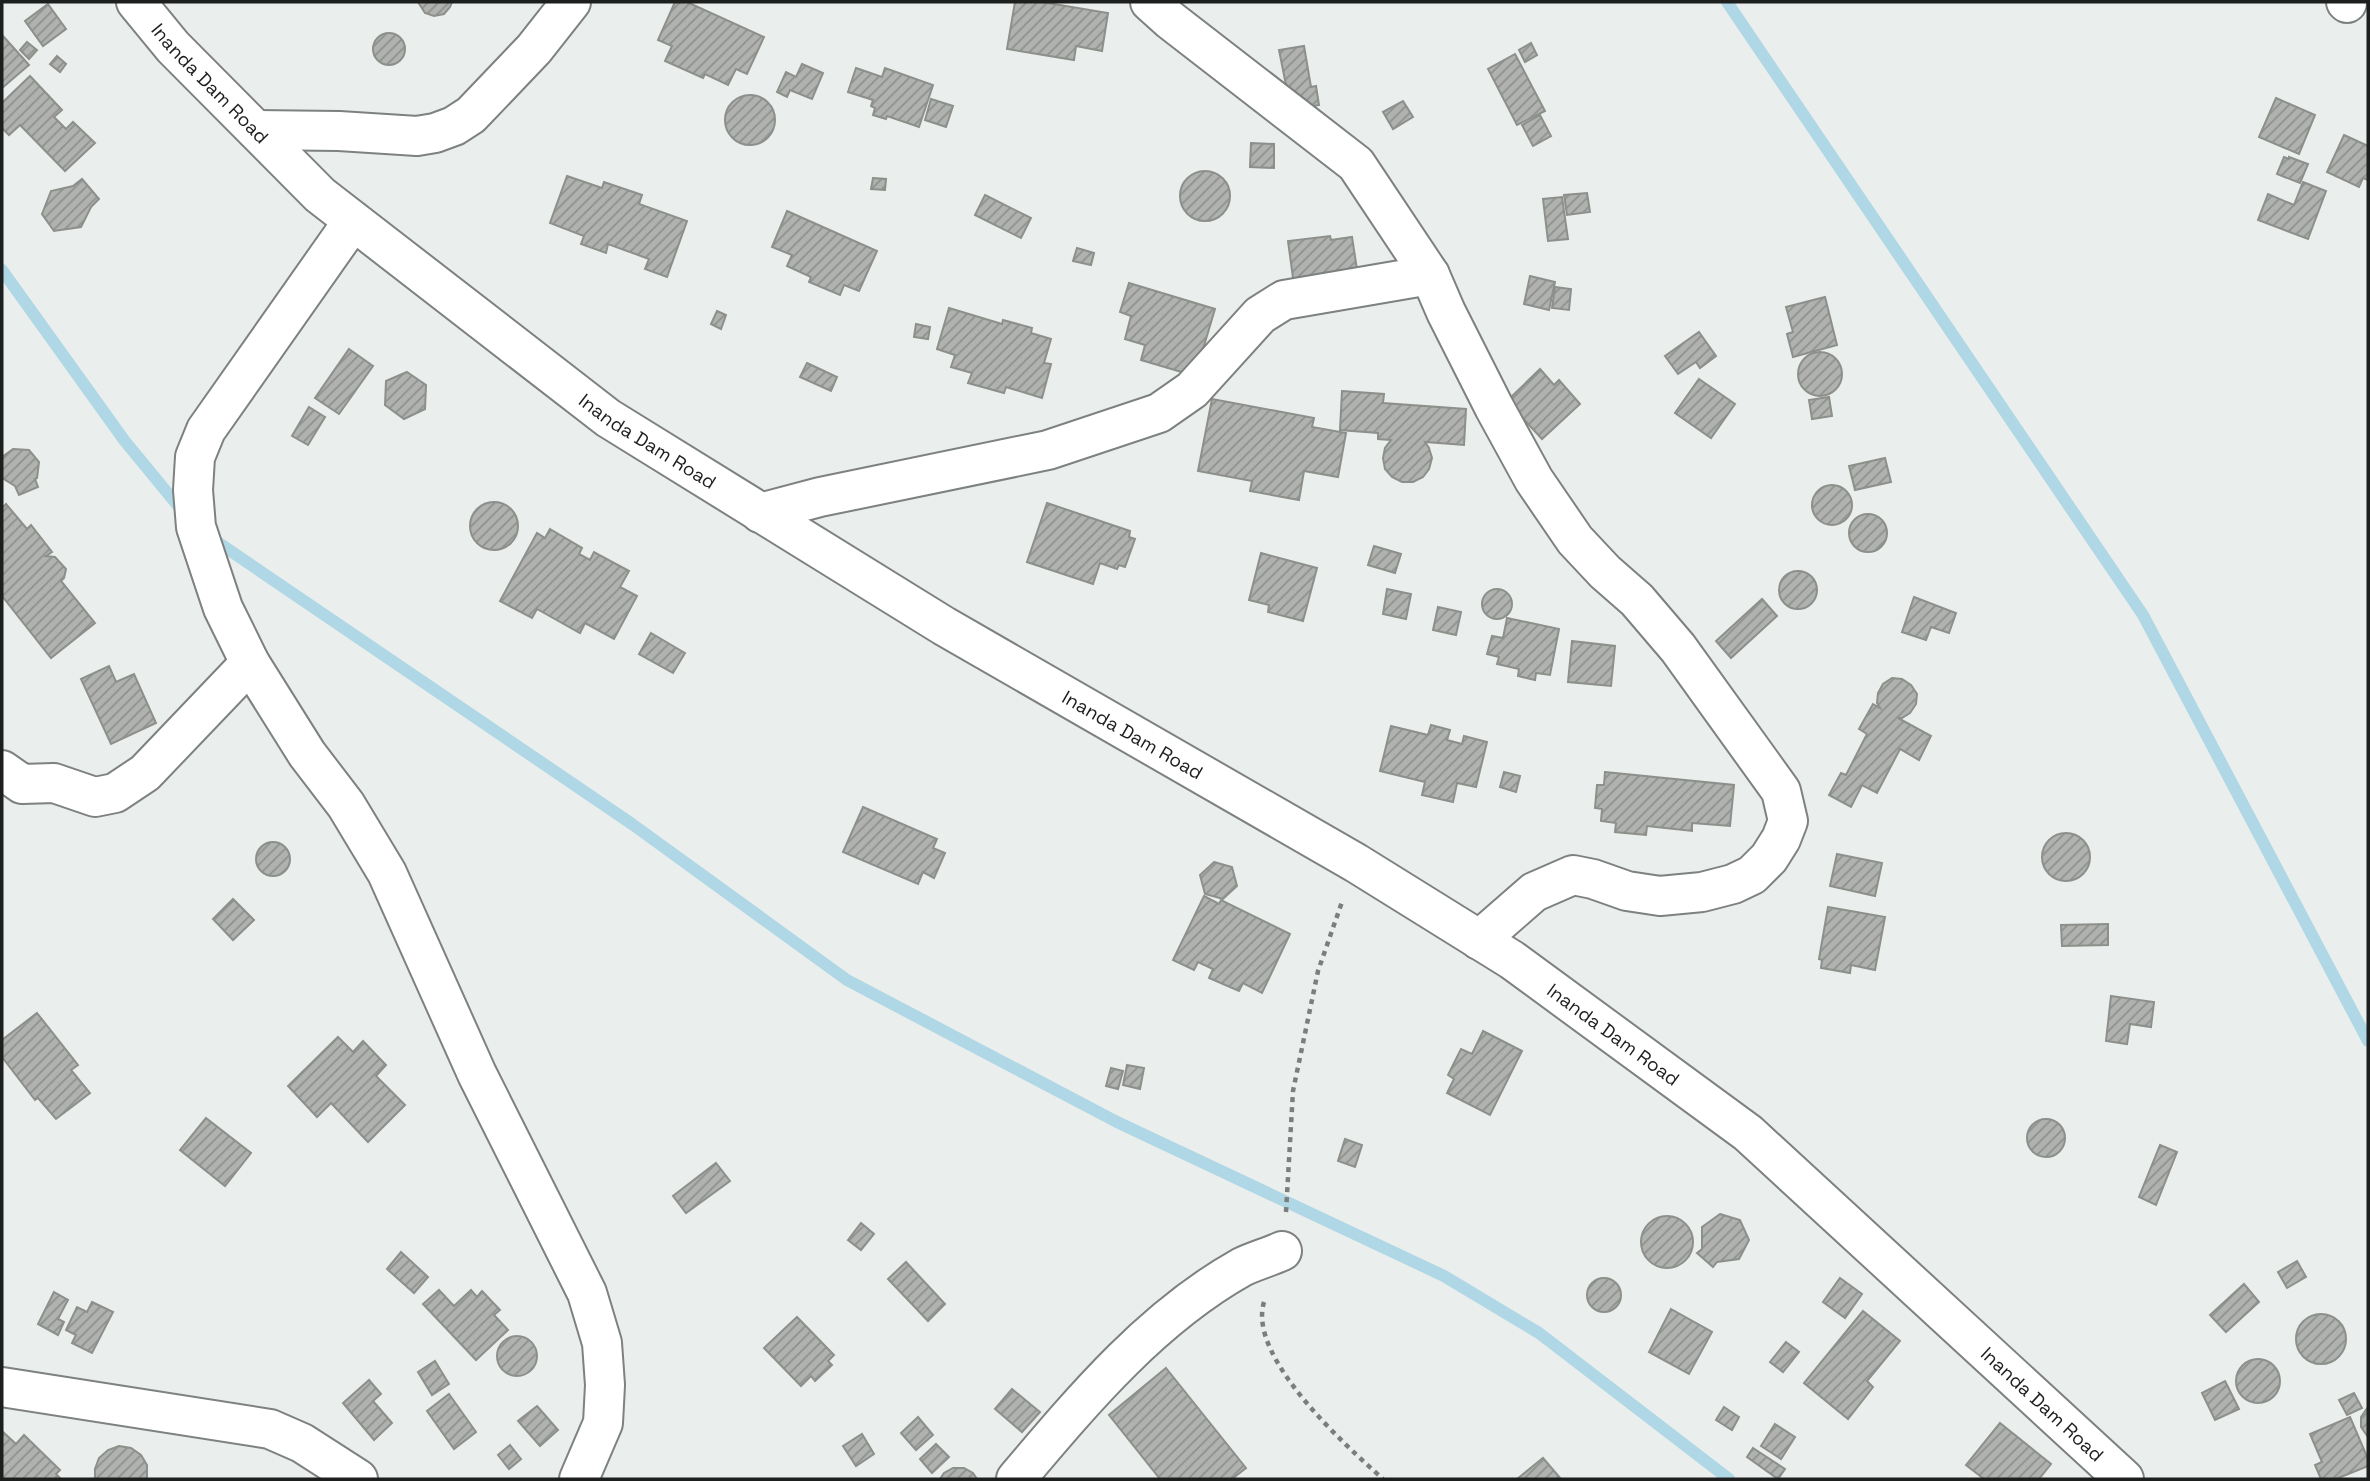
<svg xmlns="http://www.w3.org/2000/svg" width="2370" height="1481" viewBox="0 0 2370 1481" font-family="'Space Grotesk',sans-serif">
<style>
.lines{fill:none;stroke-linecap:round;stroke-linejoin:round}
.stream{stroke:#afd7e5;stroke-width:12}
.building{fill:url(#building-hatch);stroke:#8d8f8b;stroke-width:2}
.minor-casing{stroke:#7d817f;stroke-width:42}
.path{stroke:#7b7e7d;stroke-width:4.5;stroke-dasharray:5 5;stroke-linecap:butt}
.minor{stroke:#fff;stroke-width:38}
.labels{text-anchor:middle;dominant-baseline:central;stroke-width:5;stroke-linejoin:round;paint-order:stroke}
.street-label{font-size:19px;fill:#1d1f1e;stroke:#fff}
</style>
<defs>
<pattern id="building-hatch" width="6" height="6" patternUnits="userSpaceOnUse" patternTransform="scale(1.75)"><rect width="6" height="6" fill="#b0b2af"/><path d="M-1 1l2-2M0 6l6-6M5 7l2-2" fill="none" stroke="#8f908e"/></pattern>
</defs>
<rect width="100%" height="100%" fill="#eaeeec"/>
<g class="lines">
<g class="stream">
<polyline points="1727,2 2143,615 2368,1041"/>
<polyline points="2,270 124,440 184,513"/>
<polyline points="210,537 632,824 847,980 1117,1122 1444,1276 1539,1333 1729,1479"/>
</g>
</g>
<g class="building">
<polygon points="418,2 452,2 450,7 444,14 434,16 425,13"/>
<polygon points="675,2 687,2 764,37 747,74 736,69 728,85 705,74 703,78 665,61 672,46 658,40"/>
<polygon points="1015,2 1042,2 1108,13 1102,51 1076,46 1074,60 1007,49"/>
<polygon points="48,4 66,29 43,46 25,21"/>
<circle cx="389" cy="49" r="16"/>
<polygon points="3,36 29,65 2,88 2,37"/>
<polygon points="27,42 37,50 29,59 20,50"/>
<polygon points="1531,43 1537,55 1525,62 1519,50"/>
<polygon points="1304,46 1311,87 1316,86 1319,105 1304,108 1288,95 1279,50"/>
<polygon points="1515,54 1545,111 1517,125 1488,69"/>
<polygon points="57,56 66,64 60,72 50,64"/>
<polygon points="802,64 823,73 812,99 790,90 787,97 777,92 786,72 796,77"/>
<polygon points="856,68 882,77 885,68 933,85 919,127 887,116 886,119 873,115 875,108 871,106 873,100 848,92"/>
<polygon points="30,76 62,110 54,117 66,129 73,122 95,143 65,171 20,125 9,135 2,128 2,103"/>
<circle cx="750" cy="120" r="25"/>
<polygon points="2276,98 2315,115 2299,154 2259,137"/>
<polygon points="931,99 953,106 946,127 925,120"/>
<polygon points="1403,101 1413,117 1393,129 1383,112"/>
<polygon points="1540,115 1551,136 1533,146 1522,125"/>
<polygon points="2344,135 2368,146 2368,180 2363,178 2359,187 2327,172"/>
<polygon points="1251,143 1274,144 1274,168 1250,167"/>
<polygon points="2284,157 2289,159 2289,157 2308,164 2300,183 2277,174"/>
<circle cx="1205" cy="196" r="25"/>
<polygon points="567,176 602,188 604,182 642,195 639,204 687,221 667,277 645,269 649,259 608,244 606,253 581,244 584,236 550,223"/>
<polygon points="873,178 886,179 885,190 871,189"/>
<polygon points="82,179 99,199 91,207 81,227 54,231 42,214 51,191 73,186"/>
<polygon points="2303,182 2326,191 2308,239 2258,220 2268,194 2294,205"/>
<polygon points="1587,193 1590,212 1567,215 1564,195"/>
<polygon points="985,195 1031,218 1021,238 975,215"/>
<polygon points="1562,197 1568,239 1548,241 1543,199"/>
<polygon points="787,211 877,251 859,291 844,285 840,295 809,282 811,277 787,266 792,255 772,247"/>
<polygon points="1330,236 1331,240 1352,237 1358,276 1294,285 1288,241"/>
<polygon points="1077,248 1094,253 1091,265 1073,261"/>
<polygon points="1530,276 1555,282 1549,310 1524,304"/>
<polygon points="1129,283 1215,309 1195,376 1141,360 1145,345 1125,339 1131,316 1120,312"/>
<polygon points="1555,287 1571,289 1569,310 1552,308"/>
<polygon points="1825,297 1837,345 1793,357 1787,334 1793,332 1786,307"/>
<polygon points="949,308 1002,324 1003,320 1032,328 1031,333 1051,339 1044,363 1051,364 1042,398 1006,387 1004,393 968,383 972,373 951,367 955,355 937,349"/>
<polygon points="717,311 726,315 721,329 711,324"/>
<polygon points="916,324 930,327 928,339 914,337"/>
<polygon points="1699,332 1716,356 1700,368 1696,362 1678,374 1665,356"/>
<polygon points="349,349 373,366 339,414 315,398"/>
<circle cx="1820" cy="374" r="22"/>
<polygon points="807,363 837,377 831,391 800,377"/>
<polygon points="1540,369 1554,385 1559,380 1580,404 1542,439 1507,401"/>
<polygon points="407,372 426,385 425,409 404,419 385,405 386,381"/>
<polygon points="1699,379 1735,404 1711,438 1675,413"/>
<polygon points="1342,391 1384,394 1383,403 1466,409 1464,445 1425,442 1429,448 1432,458 1429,469 1423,477 1413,482 1402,482 1392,477 1385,469 1383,458 1385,448 1391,440 1378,439 1378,433 1340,430"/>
<polygon points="1829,397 1832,416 1812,419 1809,400"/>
<polygon points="1212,399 1314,418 1312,427 1346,433 1338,477 1304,471 1299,500 1250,491 1252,481 1198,471"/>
<polygon points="309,407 325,417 308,445 292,436"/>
<polygon points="13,449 29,450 39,462 37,478 35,479 38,487 19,495 15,486 2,478 2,457"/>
<polygon points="1885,458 1891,482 1855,490 1849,466"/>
<circle cx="1832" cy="505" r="20"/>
<circle cx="494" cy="526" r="24"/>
<polygon points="1047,503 1130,531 1129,537 1135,539 1125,567 1119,565 1117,569 1100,563 1093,584 1027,562"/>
<polygon points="6,504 27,529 31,525 52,552 46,556 55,557 66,569 64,578 61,581 95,623 51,658 2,596 2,508"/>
<circle cx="1868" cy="533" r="19"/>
<polygon points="550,529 582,548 579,554 590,560 594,552 629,571 620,587 637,596 614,639 585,623 580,633 537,609 532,618 500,601 537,533 545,538"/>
<polygon points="1374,546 1401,554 1395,573 1368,565"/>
<polygon points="1261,553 1317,568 1303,621 1268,612 1269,605 1249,600"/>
<circle cx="1798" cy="590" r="19"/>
<circle cx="1497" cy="604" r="15"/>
<polygon points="1387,589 1411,594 1406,619 1383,614"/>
<polygon points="1914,597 1956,613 1949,633 1931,627 1926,640 1902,632"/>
<polygon points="1762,599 1777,616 1731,658 1716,641"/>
<polygon points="1438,607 1461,612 1456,635 1433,630"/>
<polygon points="1507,618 1559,629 1550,675 1536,673 1535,680 1518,676 1519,669 1497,664 1499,657 1487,654 1492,636 1503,638"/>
<polygon points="651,633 685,653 673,673 639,654"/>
<polygon points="1572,641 1615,646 1611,686 1568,682"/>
<polygon points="109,666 116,682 134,674 156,723 111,744 81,679"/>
<polygon points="1892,678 1902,679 1911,685 1917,694 1916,704 1910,713 1902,718 1898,718 1931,736 1919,760 1900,749 1877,793 1862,785 1851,807 1829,795 1841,773 1846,775 1867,734 1859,729 1873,704 1880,708 1877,703 1878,693 1883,684"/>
<polygon points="1431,725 1450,730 1447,740 1462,744 1464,736 1487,742 1476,787 1457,783 1453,802 1422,795 1425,782 1380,771 1391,726 1428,735"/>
<polygon points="1504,772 1520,776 1516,792 1500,787"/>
<polygon points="1605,772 1734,785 1730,826 1692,823 1692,831 1647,826 1646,835 1615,832 1616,823 1601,821 1602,809 1595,808 1597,785 1604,785"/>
<polygon points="863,807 937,839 933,848 945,853 934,878 923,872 918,884 843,852"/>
<circle cx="2066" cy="857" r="24"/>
<circle cx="273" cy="859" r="17"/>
<polygon points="1837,854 1882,863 1875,896 1830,886"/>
<polygon points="1214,862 1232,867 1237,886 1223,899 1205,894 1200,875"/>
<polygon points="1204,896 1219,904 1221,900 1290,934 1262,993 1243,983 1239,991 1209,978 1213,969 1198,962 1194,970 1173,960"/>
<polygon points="233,899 254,920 233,940 213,919"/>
<polygon points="1828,907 1885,917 1875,970 1851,965 1850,973 1821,968 1822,960 1819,959"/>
<polygon points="2108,924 2108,945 2062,946 2061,925"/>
<polygon points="2111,996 2154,1002 2151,1027 2130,1024 2127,1044 2106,1041"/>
<polygon points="37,1013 78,1065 71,1070 90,1093 56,1119 38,1098 35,1100 2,1057 2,1040"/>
<polygon points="1483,1031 1522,1051 1490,1115 1447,1093 1454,1079 1448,1075 1461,1049 1472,1054"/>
<polygon points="338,1037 353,1052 363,1041 386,1065 376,1076 405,1105 368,1142 331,1103 317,1117 288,1086"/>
<polygon points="1127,1065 1144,1068 1140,1089 1123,1085"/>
<polygon points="1111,1068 1123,1071 1118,1089 1106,1086"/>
<polygon points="206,1118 251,1153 225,1186 180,1150"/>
<circle cx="2046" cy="1138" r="19"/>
<polygon points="1345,1139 1362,1145 1355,1167 1338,1161"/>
<polygon points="2160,1145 2177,1152 2156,1205 2139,1197"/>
<polygon points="716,1163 730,1181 686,1213 673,1196"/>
<polygon points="1720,1214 1740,1220 1749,1240 1739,1259 1717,1262 1713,1267 1697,1253 1702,1249 1702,1227"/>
<circle cx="1667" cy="1242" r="26"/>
<polygon points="861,1223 874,1234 861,1250 848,1240"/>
<polygon points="401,1252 428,1277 414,1293 387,1269"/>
<polygon points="2297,1261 2306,1277 2287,1288 2278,1272"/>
<polygon points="906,1262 945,1304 928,1321 888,1279"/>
<polygon points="1840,1278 1862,1294 1845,1318 1823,1302"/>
<circle cx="1604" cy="1295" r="17"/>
<polygon points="2244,1284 2259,1302 2226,1332 2210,1315"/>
<polygon points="439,1290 454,1306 471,1290 477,1297 482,1291 500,1310 494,1315 508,1330 476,1360 423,1304"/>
<polygon points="54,1292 68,1300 58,1319 64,1322 58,1335 38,1324"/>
<polygon points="92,1302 113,1312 92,1353 72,1343 76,1335 66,1330 77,1307 87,1312"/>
<polygon points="1671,1309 1712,1332 1689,1374 1649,1352"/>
<polygon points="1863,1311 1900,1341 1867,1381 1873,1387 1848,1419 1804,1383"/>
<circle cx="2321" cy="1339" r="25"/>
<polygon points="797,1317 834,1355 828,1361 832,1365 815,1381 811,1376 801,1386 764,1348"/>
<circle cx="517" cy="1356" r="20"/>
<polygon points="1786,1342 1799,1352 1783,1372 1770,1362"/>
<circle cx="2258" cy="1381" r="22"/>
<polygon points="435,1361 449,1384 432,1395 418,1372"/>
<polygon points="1166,1368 1246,1468 1232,1479 1160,1479 1109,1415"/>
<polygon points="369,1380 381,1394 373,1401 392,1423 374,1440 343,1403"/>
<polygon points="2225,1381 2239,1409 2215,1420 2202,1393"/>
<polygon points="1012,1389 1040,1412 1022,1432 995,1409"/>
<polygon points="2354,1393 2362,1408 2347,1415 2339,1400"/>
<polygon points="449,1394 476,1432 454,1449 427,1411"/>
<polygon points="537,1406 558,1430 540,1446 518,1421"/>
<polygon points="1724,1407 1739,1417 1732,1430 1716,1420"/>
<polygon points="2368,1407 2368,1437 2361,1427 2361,1417"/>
<polygon points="918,1417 933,1435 916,1450 901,1433"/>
<polygon points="2350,1417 2368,1459 2368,1466 2336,1479 2321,1479 2315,1465 2322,1462 2310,1434"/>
<polygon points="2000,1423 2051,1464 2039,1479 1984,1479 1966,1465"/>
<polygon points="1775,1424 1795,1437 1781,1459 1761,1446"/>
<polygon points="2,1431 16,1444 24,1435 60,1470 56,1474 61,1479 2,1479"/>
<polygon points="862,1434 874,1454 856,1466 843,1446"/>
<polygon points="936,1444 949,1457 932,1473 920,1459"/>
<polygon points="510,1445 521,1459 509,1469 498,1455"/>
<polygon points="119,1446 131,1448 141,1455 147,1465 147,1479 95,1479 95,1469 99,1458 108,1450"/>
<polygon points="1753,1448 1785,1469 1778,1479 1747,1457"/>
<polygon points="1543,1458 1561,1479 1517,1479"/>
<polygon points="953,1468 964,1468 973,1473 977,1479 940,1479 944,1473"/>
</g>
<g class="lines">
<defs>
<g id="minor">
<path id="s1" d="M136,2l37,45 147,148 288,223 336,208 412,237 156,97 236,173 376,346"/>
<polyline points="1150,2 1170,20 1356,164 1430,275 1446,312 1494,407 1534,480 1575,540 1605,572 1637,600 1678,648 1781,791 1788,821 1781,839 1769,858 1752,875 1733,884 1702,892 1660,896 1627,891 1593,879 1573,875 1534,892 1479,940"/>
<polyline points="2346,2 2347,3"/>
<polyline points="256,130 339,131 417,136 435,133 454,126 471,115 534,49 571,2"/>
<polyline points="353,221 206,430 195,457 193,490 196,527 223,608 250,663 307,754 346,805 387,873 477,1074 587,1293 602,1343 605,1385 603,1423 579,1479"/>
<polyline points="760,513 820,497 1048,450 1159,413 1192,390 1260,315 1284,300 1430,275"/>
<polyline points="2,770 22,784 54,783 95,797 115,793 145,773 250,663"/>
<polyline points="2,1387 270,1429 302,1443 358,1479"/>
<path d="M1016,1479c66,-78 135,-161 226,-212 12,-6 27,-10 40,-16"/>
</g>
</defs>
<use href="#minor" class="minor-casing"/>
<g class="path">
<polyline points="1286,1212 1293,1091 1318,971 1343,899"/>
<path d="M1264,1302c-17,55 81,143 119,177"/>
</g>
<use href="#minor" class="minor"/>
</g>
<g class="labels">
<g class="street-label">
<text stroke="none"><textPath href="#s1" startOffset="110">Inanda Dam Road</textPath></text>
<text stroke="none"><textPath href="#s1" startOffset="677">Inanda Dam Road</textPath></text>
<text stroke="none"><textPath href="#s1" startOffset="1244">Inanda Dam Road</textPath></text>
<text stroke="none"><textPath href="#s1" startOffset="1811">Inanda Dam Road</textPath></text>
<text stroke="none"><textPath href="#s1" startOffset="2378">Inanda Dam Road</textPath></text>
</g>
</g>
<rect width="2370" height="1481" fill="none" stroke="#1d1f1e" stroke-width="7"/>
</svg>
